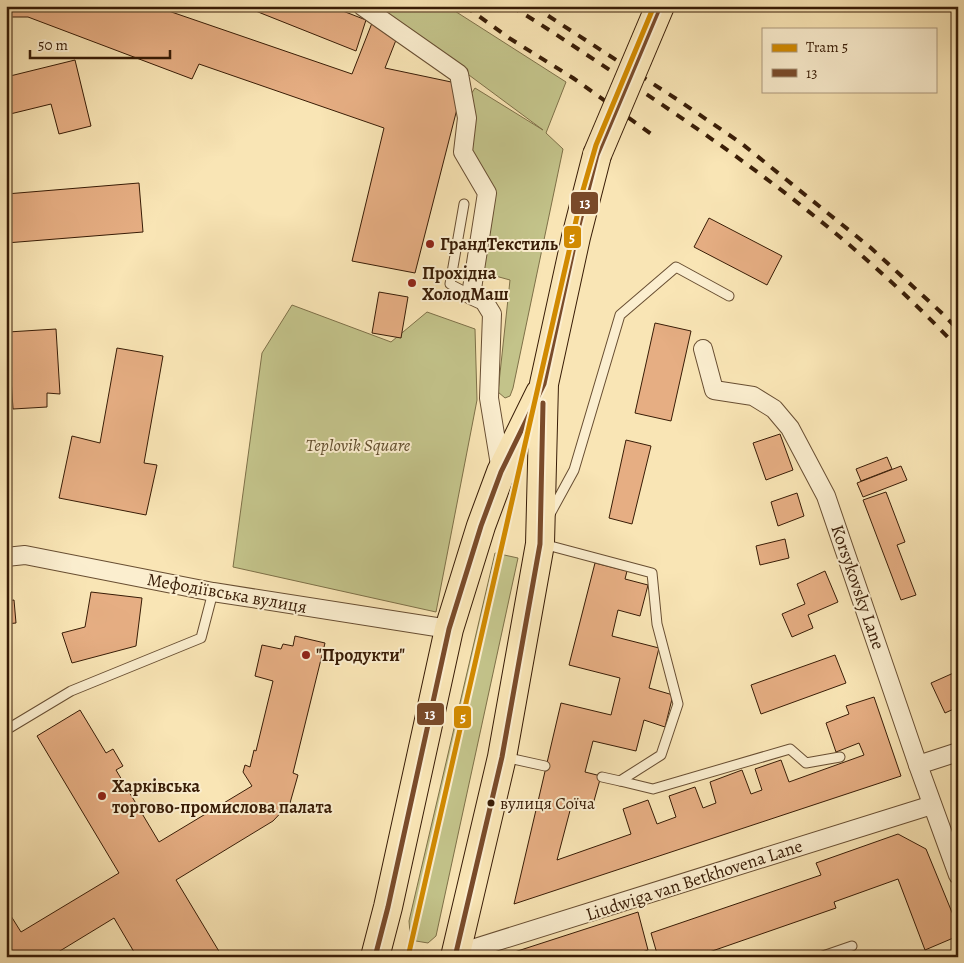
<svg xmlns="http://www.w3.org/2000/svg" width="964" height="963" viewBox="0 0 964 963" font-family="Alegreya,serif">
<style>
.green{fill:#c3c38a;stroke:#7e7048}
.building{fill:#e6ae83;stroke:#381c06}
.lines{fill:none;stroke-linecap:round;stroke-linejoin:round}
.service-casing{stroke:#684e32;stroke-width:11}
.minor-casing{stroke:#684e32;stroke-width:20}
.primary-casing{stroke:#381c06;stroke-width:30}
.service{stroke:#fbeecf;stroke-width:9}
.minor{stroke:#fbeecf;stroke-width:18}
.primary{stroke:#f9e5b5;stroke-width:28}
.rail{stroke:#381c06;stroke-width:4;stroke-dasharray:9 9;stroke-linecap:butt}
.primary-bridge-casing{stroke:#381c06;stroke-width:30;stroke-linecap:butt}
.primary-bridge{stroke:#f9e5b5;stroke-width:28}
.bus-1-casing{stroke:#fbeecf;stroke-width:9}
.bus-1{stroke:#7a4b2a;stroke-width:5}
.tram-1-casing{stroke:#fbeecf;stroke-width:9}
.tram-1{stroke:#d18a01;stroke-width:5}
.poi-dot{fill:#8f2418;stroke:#fbeecf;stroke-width:2}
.bus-dot{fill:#381c06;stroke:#fbeecf;stroke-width:2}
.labels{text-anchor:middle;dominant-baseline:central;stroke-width:4;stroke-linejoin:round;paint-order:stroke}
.bus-label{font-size:17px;fill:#381c06;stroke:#fbeecf;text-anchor:start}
.poi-label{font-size:18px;font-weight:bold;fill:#381c06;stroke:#fbeecf;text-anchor:start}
.park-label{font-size:18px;font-style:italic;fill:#624e2e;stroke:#fbeecf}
.street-label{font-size:18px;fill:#381c06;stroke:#fbeecf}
.line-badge{stroke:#fbeecf;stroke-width:2}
.badge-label{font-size:14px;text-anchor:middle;font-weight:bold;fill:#fff}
</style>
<rect width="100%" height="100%" fill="#f9e5b5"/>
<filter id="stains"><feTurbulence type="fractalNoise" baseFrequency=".004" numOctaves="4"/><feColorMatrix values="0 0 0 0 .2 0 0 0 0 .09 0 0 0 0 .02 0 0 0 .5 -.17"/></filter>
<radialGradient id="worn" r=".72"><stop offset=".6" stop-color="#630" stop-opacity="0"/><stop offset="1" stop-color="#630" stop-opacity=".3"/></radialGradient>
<g class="green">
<polygon points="376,6 447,6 566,82 546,133 563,149 513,388 510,396 505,398 498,392 510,280 470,269 484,183 459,137 462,108 475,88 543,130"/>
<polygon points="292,305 391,342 427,312 475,329 477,400 436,612 233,567 262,353"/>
<polygon points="495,553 518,558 436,936 428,943 416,941 410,933 409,921"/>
</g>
<g class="building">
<polygon points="6,6 154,6 352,74 372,23 398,35 385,68 456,83 457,109 415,273 352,261 384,128 199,64 192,79 28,17 6,17"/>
<polygon points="243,6 330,6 366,20 356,51"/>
<polygon points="75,60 91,126 59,134 51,104 6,115 6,77"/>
<polygon points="139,183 143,232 6,243 6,194"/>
<polygon points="709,218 782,256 767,285 694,247"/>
<polygon points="379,292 408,297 401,338 372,333"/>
<polygon points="655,323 691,331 671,421 635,413"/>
<polygon points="56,329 60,394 47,393 47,407 13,409 8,332"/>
<polygon points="117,348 163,356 144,463 157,465 146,515 59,498 72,436 100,443"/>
<polygon points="780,434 793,470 766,480 753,443"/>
<polygon points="626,440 651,446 632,524 609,518"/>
<polygon points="887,457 892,469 861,481 856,469"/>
<polygon points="901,466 907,480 863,497 857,483"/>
<polygon points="886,492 905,542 897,545 916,595 901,600 863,500"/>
<polygon points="797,493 804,516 778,526 771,502"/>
<polygon points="785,539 789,558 760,565 756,546"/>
<polygon points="595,563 627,571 625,579 648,585 640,616 618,610 612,636 659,648 649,688 673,695 665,727 644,720 636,751 593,741 585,772 601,776 592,808 572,803 557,860 631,834 623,809 648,800 657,824 676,817 669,796 695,787 703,808 716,803 710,782 742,770 751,794 762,790 755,769 781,760 789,782 864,755 859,743 836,752 826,723 849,714 846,706 874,697 901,776 514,904 561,703 611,715 620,678 569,665"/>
<polygon points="825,571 838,602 808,615 813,628 792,637 782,614 805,604 797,584"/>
<polygon points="91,592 142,598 136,646 72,663 62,633 85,627"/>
<polygon points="14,600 16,623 6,624 6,601"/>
<polygon points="295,636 325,643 293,773 298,775 290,803 273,821 176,880 220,953 213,957 137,957 114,918 50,957 6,957 6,908 21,932 119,873 37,736 80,710 106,753 113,749 123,766 116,770 159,842 252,786 243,772 245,765 250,767 254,750 256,751 273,681 255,676 262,645 281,649 283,644 293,646"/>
<polygon points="835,655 846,683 761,714 751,685"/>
<polygon points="958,671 958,707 945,713 931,683"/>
<polygon points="898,834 926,849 958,927 958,936 925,950 898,879 834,902 836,908 695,957 658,957 651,933 821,875 816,863"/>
<polygon points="638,912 648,950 628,957 499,957"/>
</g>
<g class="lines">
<defs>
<g id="service">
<polyline points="464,204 450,284 471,295"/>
<polyline points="550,514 574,470 620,315 676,267 729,296"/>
<polyline points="543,544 652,573 657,624 678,704 661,755 620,781 602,777"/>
<polyline points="6,730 71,691 201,638 213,592"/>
<polyline points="504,757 545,766"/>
<polyline points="620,781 653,789 790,749 806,763 840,757"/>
<polyline points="820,957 852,946"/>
</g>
<g id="minor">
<polyline points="362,6 459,74 467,118 463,152 487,193 471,295 484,301 492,314 489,398 501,471"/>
<polyline points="703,349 714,390 753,396 774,409 790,428 826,496 918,765 958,875"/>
<polyline points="6,557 25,555 213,592 449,629"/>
<polyline points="918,765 958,752"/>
<polyline points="456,954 932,805"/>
</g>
<g id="primary">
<polyline points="375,957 388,907 449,629 481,526 501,472 540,393"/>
<polyline points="455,957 502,757 540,544 544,384 576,237 597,155"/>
</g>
</defs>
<use href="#service" class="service-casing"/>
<use href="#minor" class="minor-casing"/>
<use href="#primary" class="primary-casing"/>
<use href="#service" class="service"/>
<use href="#minor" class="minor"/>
<use href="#primary" class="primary"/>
<g class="rail">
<polyline points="465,6 509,38 573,78 654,136"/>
<path d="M511,6c38,23 74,48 111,72 120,79 238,165 336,270"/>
<polyline points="533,6 678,100 741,143 871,248 944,315 958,330"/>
</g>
<defs>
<polyline id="primary-bridge" points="597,155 660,6"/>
</defs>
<use href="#primary-bridge" class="primary-bridge-casing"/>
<use href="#primary-bridge" class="primary-bridge"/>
<defs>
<g id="bus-1">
<polyline points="375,957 388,907 449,629 481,526 501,472 544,384 576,237 597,155 660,6"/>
<polyline points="455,957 502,757 540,544 543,403"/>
</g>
</defs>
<use href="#bus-1" class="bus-1-casing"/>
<use href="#bus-1" class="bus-1"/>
<defs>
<polyline id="tram-1" points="408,957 583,190 596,145 654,6"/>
</defs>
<use href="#tram-1" class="tram-1-casing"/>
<use href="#tram-1" class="tram-1"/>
</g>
<g class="poi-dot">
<circle cx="430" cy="244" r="5"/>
<circle cx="412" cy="283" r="5"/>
<circle cx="306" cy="655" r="5"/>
<circle cx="102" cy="796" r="5"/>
</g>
<circle class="bus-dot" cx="491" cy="803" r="4.5"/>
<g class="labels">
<g class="bus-label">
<text x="500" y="803">вулиця Соїча</text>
</g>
<g class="poi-label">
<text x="440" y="244">ГрандТекстиль</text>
<text x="422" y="273">Прохідна<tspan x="422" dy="21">ХолодМаш</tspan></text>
<text x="316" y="655">"Продукти"</text>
<text x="112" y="786">Харківська<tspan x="112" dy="21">торгово-промислова палата</tspan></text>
</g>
<g class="park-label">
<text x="358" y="445">Teplovik Square</text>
</g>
<g class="street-label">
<text transform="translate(858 587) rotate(71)">Korsykovsky Lane</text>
<text transform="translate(227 593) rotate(10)">Мефодіївська вулиця</text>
<text transform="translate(694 880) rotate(-18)">Liudwiga van Betkhovena Lane</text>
</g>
</g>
<g class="line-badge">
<rect x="570" y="191" width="29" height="24" rx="5" fill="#7a4b2a"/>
<rect x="563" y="225" width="19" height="24" rx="5" fill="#d18a01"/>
<rect x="416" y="702" width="29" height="24" rx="5" fill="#7a4b2a"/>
<rect x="453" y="705" width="19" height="24" rx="5" fill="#d18a01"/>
</g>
<g class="badge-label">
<text x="585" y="208">13</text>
<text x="572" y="242">5</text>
<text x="430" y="719">13</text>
<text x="463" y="722">5</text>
</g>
<rect width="964" height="963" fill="none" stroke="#f9e5b5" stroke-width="25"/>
<rect x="8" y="8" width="949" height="948" fill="none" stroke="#381c06" stroke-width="2.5"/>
<rect x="12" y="12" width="939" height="938" fill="none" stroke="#381c06"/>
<rect x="762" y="28" width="175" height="65" fill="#fbeecf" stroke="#ad9a7f"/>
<rect x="772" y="44" width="25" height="8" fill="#d18a01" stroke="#ad9a7f"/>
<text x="806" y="52" font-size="15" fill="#381c06">Tram 5</text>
<rect x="772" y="69" width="25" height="8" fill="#7a4b2a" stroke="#ad9a7f"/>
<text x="806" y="78" font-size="15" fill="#381c06">13</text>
<path d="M30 50v8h140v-8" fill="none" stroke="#381c06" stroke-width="2.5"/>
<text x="38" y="50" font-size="15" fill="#381c06" stroke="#fbeecf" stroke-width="4" paint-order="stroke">50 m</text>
<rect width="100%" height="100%" filter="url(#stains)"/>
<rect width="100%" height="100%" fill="url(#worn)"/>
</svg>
